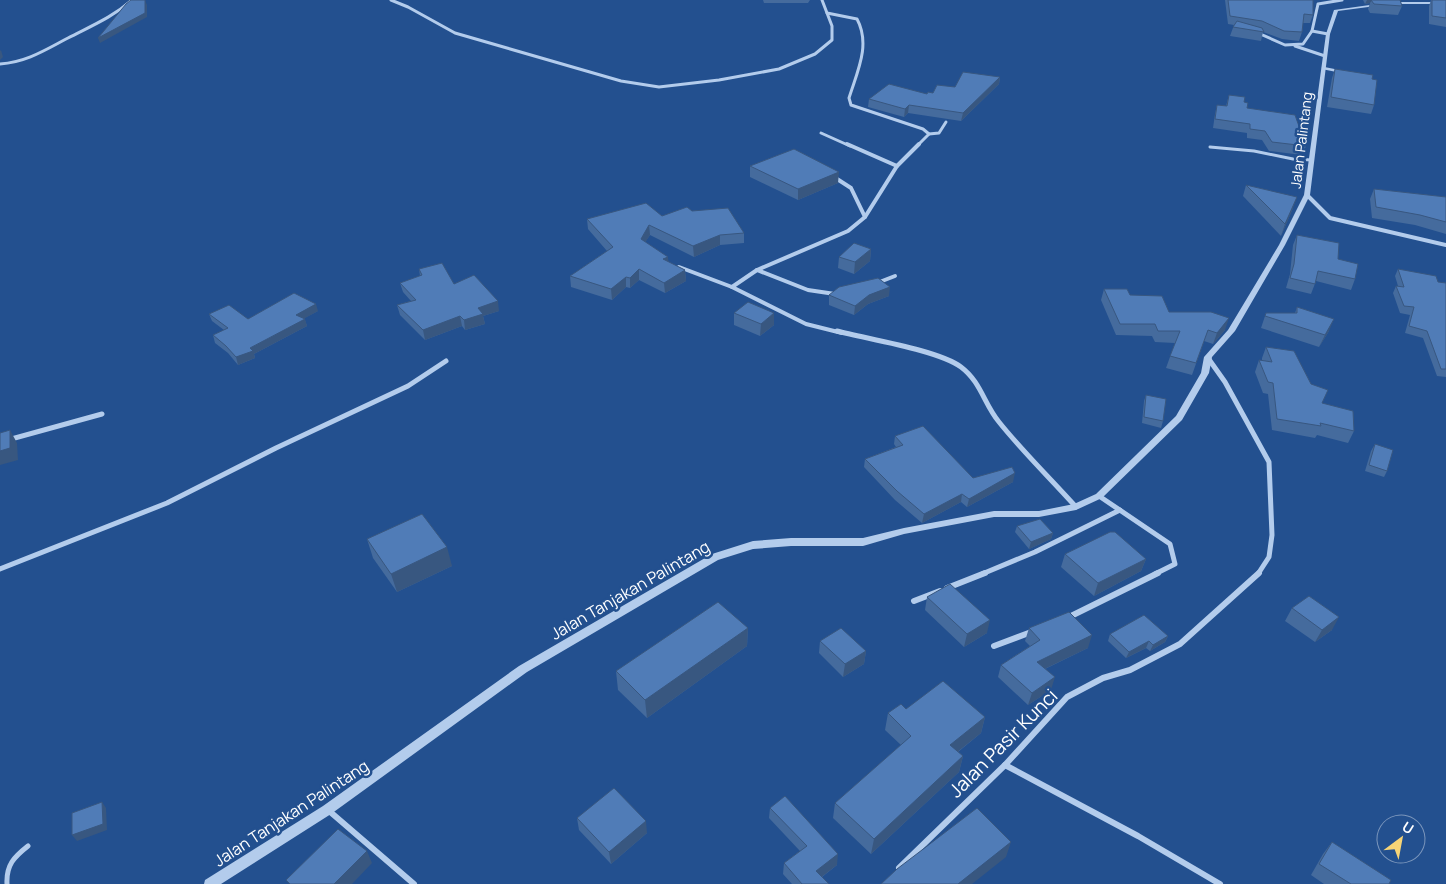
<svg xmlns="http://www.w3.org/2000/svg" width="1446" height="884" viewBox="0 0 1446 884" font-family="Manrope,sans-serif">
<style>
.lines{fill:none;stroke-linecap:round;stroke-linejoin:round}
.service-far2{stroke:#b3ccec;stroke-width:2.5}
.service-far1{stroke:#b3ccec;stroke-width:3}
.service{stroke:#b3ccec;stroke-width:5}
.minor-far3{stroke:#b3ccec;stroke-width:3}
.minor-far2{stroke:#b3ccec;stroke-width:4}
.minor-far1{stroke:#b3ccec;stroke-width:5}
.minor{stroke:#b3ccec;stroke-width:6}
.tertiary{fill:#b3ccec;fill-rule:evenodd}
.wall{fill:#456b9d}
.shaded-wall{fill:#385780}
.building{fill:#507cb7;stroke:#385780}
.labels{text-anchor:middle;dominant-baseline:central;stroke-width:5;stroke-linejoin:round;paint-order:stroke}
.far-street-label{font-size:14px;fill:#fff;stroke:#23508f}
.street-label{font-size:16px;fill:#fff;stroke:#23508f}
.near-street-label{font-size:19px;fill:#fff;stroke:#23508f}
</style>
<rect width="100%" height="100%" fill="#23508f"/>
<g class="lines">
<polyline class="service-far2" points="1323,68 1338,71"/>
<polyline class="service-far1" points="1210,147 1254,151 1293,159 1312,160"/>
<path class="service" d="M7,884c-1,-19 7,-27 21,-38"/>
<g class="minor-far3">
<polyline points="391,0 408,7 455,33 621,81 659,87 719,80 779,69 815,54 832,40 832,26 827,13"/>
<path d="M822,0l5,13 30,6c14,26 0,53 -8,79l2,7 72,24 6,5 -12,12"/>
<polyline points="1312,31 1328,34"/>
<polyline points="1258,33 1285,45 1303,44 1312,31 1318,4 1342,0"/>
<polyline points="1295,46 1325,56"/>
<path d="M0,64c27,-2 45,-14 68,-26 23,-12 45,-21 64,-38"/>
<polyline points="821,133 850,146"/>
<polyline points="929,134 939,133 946,122"/>
</g>
<g class="minor-far2">
<polyline points="847,144 897,166"/>
<polyline points="834,177 851,188 865,217"/>
<polyline points="1307,195 1330,218 1446,245"/>
<polyline points="679,267 732,287"/>
<polyline points="757,270 808,290 835,294"/>
<polyline points="877,283 895,276"/>
<polyline points="842,333 806,324 732,287 757,270 848,231 865,217 897,166 919,144"/>
</g>
<g class="minor-far1">
<path d="M837,331c30,8 101,19 124,36 20,15 23,37 38,55 24,30 52,57 77,85"/>
<polyline points="1208,358 1225,382 1269,462 1272,535 1269,557 1258,574"/>
<polyline points="0,442 102,414"/>
<polyline points="1099,496 1170,544 1175,564 1155,574"/>
<polyline points="0,569 167,503 276,448 408,386 446,361"/>
<polyline points="982,574 1035,552 1120,510"/>
</g>
<g class="minor">
<polyline points="947,588 985,573"/>
<polyline points="914,601 940,591"/>
<polyline points="1067,618 1158,573"/>
<polyline points="994,646 1034,631"/>
<polyline points="1005,765 1138,836 1220,884"/>
<polyline points="328,810 414,884"/>
<polyline points="899,868 1005,765 1067,697 1103,678 1130,670 1180,644 1259,573"/>
</g>
<polygon class="tertiary" points="1391,2 1446,2 1446,4 1391,4 1338,11 1330,34 1310,195 1285,245 1235,331 1212,357 1209,373 1182,420 1102,498 1076,510 1039,517 994,517 904,534 863,546 791,546 753,549 718,560 527,672 331,814 221,884 204,884 205,880 323,806 519,666 712,554 753,541 791,538 863,538 904,528 994,511 1039,511 1074,504 1096,494 1176,416 1201,373 1204,357 1228,330 1279,245 1304,195 1326,34 1334,10"/>
</g>
<g class="wall">
<polygon points="763,0 810,0 808,3 764,3"/>
<polygon points="1225,0 1313,0 1313,15 1310,23 1303,23 1302,32 1299,41 1282,39 1263,32 1261,41 1230,36 1234,25 1228,24"/>
<polygon points="1363,0 1400,0 1402,6 1398,15 1370,13 1368,9 1370,3 1365,4"/>
<polygon points="1431,0 1446,0 1446,27 1429,24 1429,6"/>
<polygon points="1335,69 1372,79 1374,105 1371,114 1327,107 1332,78"/>
<polygon points="1000,77 999,84 961,121 908,113 904,117 868,107 869,99 933,93 955,87"/>
<polygon points="1229,95 1244,102 1247,108 1306,146 1302,155 1269,151 1262,140 1247,138 1247,133 1213,128 1215,114 1217,105 1226,106"/>
<polygon points="750,166 838,183 798,200 750,177"/>
<polygon points="1246,185 1293,208 1281,236 1243,196"/>
<polygon points="1374,189 1446,197 1446,234 1415,225 1372,218 1370,199"/>
<polygon points="692,211 744,233 744,243 720,245 694,257 650,235 645,242 668,262 685,270 686,281 665,293 639,280 630,288 626,287 612,300 571,287 570,276 607,251 588,229 587,219 662,216"/>
<polygon points="1297,235 1338,259 1355,279 1351,290 1316,281 1311,294 1286,288 1290,274 1293,245"/>
<polygon points="871,249 870,261 854,274 838,268 839,257"/>
<polygon points="419,269 454,284 499,311 483,316 485,324 465,330 462,326 425,340 400,315 397,305 411,301 403,292 400,283 420,276"/>
<polygon points="1398,269 1438,282 1446,283 1446,377 1437,376 1423,338 1405,333 1410,315 1400,313 1393,293 1396,286 1398,286 1395,276"/>
<polygon points="1104,289 1130,295 1169,312 1225,330 1213,344 1204,341 1192,375 1166,368 1175,343 1155,342 1152,336 1116,335 1101,300"/>
<polygon points="829,295 889,296 868,304 854,315 829,305"/>
<polygon points="1297,307 1329,331 1319,347 1261,328 1266,313 1295,313"/>
<polygon points="318,311 304,318 307,326 254,354 255,358 238,365 228,353 215,343 213,335 224,330 212,321 209,314 248,319"/>
<polygon points="734,313 774,313 774,325 760,336 734,325"/>
<polygon points="1266,347 1311,384 1322,403 1354,431 1348,443 1317,435 1315,438 1272,430 1268,394 1263,393 1255,372 1259,360 1262,361 1262,358"/>
<polygon points="1146,395 1163,421 1161,428 1142,423 1144,401"/>
<polygon points="895,436 973,478 1013,482 967,507 961,502 922,523 895,500 864,467 865,459 896,447 894,444"/>
<polygon points="1375,444 1387,471 1384,477 1365,471 1371,451"/>
<polygon points="1017,526 1053,533 1051,539 1029,549 1015,532"/>
<polygon points="367,539 452,566 397,592 373,558"/>
<polygon points="1065,554 1146,559 1141,571 1094,596 1061,567"/>
<polygon points="927,597 987,633 964,647 925,610"/>
<polygon points="1292,608 1332,630 1315,642 1285,621"/>
<polygon points="748,628 747,646 647,718 618,690 616,671"/>
<polygon points="1029,628 1088,648 1045,669 1051,690 1028,705 998,677 1001,665 1030,646 1025,641"/>
<polygon points="1110,634 1168,636 1165,642 1150,651 1146,648 1126,658 1108,641"/>
<polygon points="820,641 866,651 864,664 843,677 819,653"/>
<polygon points="906,709 985,717 981,733 958,752 963,756 959,772 871,854 833,818 835,803 901,745 885,730 888,713"/>
<polygon points="770,808 837,865 822,877 829,884 792,884 783,874 784,863 800,851 769,818"/>
<polygon points="577,818 647,833 611,864 579,830"/>
<polygon points="1332,842 1389,884 1324,884 1311,875 1323,854"/>
</g>
<g class="shaded-wall">
<polygon points="145,0 147,5 147,17 100,43 98,38"/>
<polygon points="1367,0 1372,0 1370,3 1365,4"/>
<polygon points="1,50 3,57 0,60 0,51"/>
<polygon points="1000,77 999,84 961,121 963,113"/>
<polygon points="909,105 908,113 904,117 905,109"/>
<polygon points="839,172 838,183 798,200 798,189"/>
<polygon points="1297,197 1293,208 1281,236 1285,224"/>
<polygon points="649,225 650,235 641,249 641,239"/>
<polygon points="720,235 720,245 694,257 693,246"/>
<polygon points="871,249 870,261 854,274 855,262"/>
<polygon points="668,257 669,268 663,259"/>
<polygon points="639,269 639,280 630,288 630,278"/>
<polygon points="685,270 686,281 665,293 664,283"/>
<polygon points="626,277 626,287 612,300 611,289"/>
<polygon points="890,287 889,296 868,304 854,315 855,306 869,295"/>
<polygon points="498,301 499,311 483,316 485,324 465,330 464,320 478,308"/>
<polygon points="316,304 318,311 298,322 296,315"/>
<polygon points="774,313 774,325 760,336 761,324"/>
<polygon points="460,316 462,326 425,340 423,330"/>
<polygon points="1229,318 1225,330 1213,344 1217,333"/>
<polygon points="305,319 307,326 254,354 255,358 238,365 236,357 250,348"/>
<polygon points="1334,319 1329,331 1319,347 1325,335"/>
<polygon points="10,430 17,443 18,460 0,465 0,451"/>
<polygon points="1015,473 1013,482 967,507 969,499"/>
<polygon points="962,494 961,502 922,523 924,514"/>
<polygon points="1053,533 1051,539 1029,549 1031,542"/>
<polygon points="447,547 452,566 397,592 391,574"/>
<polygon points="1146,559 1141,571 1094,596 1098,583"/>
<polygon points="1339,617 1332,630 1315,642 1322,630"/>
<polygon points="990,620 987,633 964,647 967,634"/>
<polygon points="748,628 747,646 647,718 645,700"/>
<polygon points="1092,635 1088,648 1034,674 1037,662"/>
<polygon points="1168,636 1165,642 1150,651 1153,645"/>
<polygon points="1149,641 1146,648 1126,658 1129,652"/>
<polygon points="866,651 864,664 843,677 845,664"/>
<polygon points="1055,677 1051,690 1028,705 1032,693"/>
<polygon points="985,717 981,733 946,761 950,745"/>
<polygon points="963,756 959,772 871,854 874,839"/>
<polygon points="102,802 106,808 107,830 77,841 72,835"/>
<polygon points="646,821 647,833 611,864 609,852"/>
<polygon points="1011,842 1006,857 972,884 958,884"/>
<polygon points="367,851 372,863 352,884 334,884"/>
<polygon points="838,854 837,865 815,882 816,871"/>
</g>
<g class="building">
<polygon points="131,0 145,0 145,13 98,38 126,4"/>
<polygon points="1228,0 1313,0 1313,15 1304,14 1302,32 1284,31 1262,21 1230,16"/>
<polygon points="1371,0 1400,0 1402,6 1374,4"/>
<polygon points="1432,0 1446,0 1446,18 1432,16"/>
<polygon points="1237,21 1262,28 1264,32 1233,27"/>
<polygon points="1335,69 1373,75 1372,79 1377,80 1374,105 1331,97"/>
<polygon points="963,72 1000,77 963,113 909,105 905,109 869,99 889,84 927,94 928,92 933,93 937,85 955,87"/>
<polygon points="1229,95 1245,97 1244,102 1248,103 1247,108 1295,115 1306,146 1272,142 1265,131 1250,129 1250,124 1215,119 1217,105 1227,106"/>
<polygon points="794,149 839,172 798,189 750,166"/>
<polygon points="1246,185 1297,197 1285,224"/>
<polygon points="1374,189 1446,197 1446,222 1420,215 1376,207"/>
<polygon points="646,203 662,216 687,207 692,211 728,208 744,233 720,235 693,246 649,225 641,239 668,257 663,259 685,270 664,283 639,269 630,278 626,277 611,289 570,276 613,247 587,219"/>
<polygon points="1297,235 1339,243 1338,259 1358,264 1355,279 1318,271 1315,284 1290,278 1294,264"/>
<polygon points="854,243 871,249 855,262 839,257"/>
<polygon points="442,263 454,284 474,275 498,301 478,308 483,314 464,320 460,316 423,330 397,305 416,300 400,283 422,275 419,269"/>
<polygon points="1398,269 1436,276 1438,282 1446,283 1446,369 1441,369 1427,331 1409,326 1414,307 1404,306 1396,286 1404,287"/>
<polygon points="878,278 890,287 869,295 855,306 829,295 839,287"/>
<polygon points="1104,289 1127,289 1130,295 1162,296 1169,312 1211,312 1229,318 1217,333 1208,330 1196,363 1170,356 1180,331 1158,331 1155,324 1120,324"/>
<polygon points="294,293 316,304 296,315 305,319 250,348 253,351 236,357 226,346 213,335 228,328 209,314 229,305 248,319"/>
<polygon points="748,302 774,313 761,324 734,313"/>
<polygon points="1297,307 1334,319 1325,335 1265,316 1266,313 1297,313"/>
<polygon points="1266,347 1294,351 1311,384 1328,390 1322,403 1353,411 1354,431 1320,423 1321,426 1277,419 1273,383 1268,382 1259,360 1272,362"/>
<polygon points="1146,395 1166,399 1163,421 1144,417"/>
<polygon points="923,426 973,478 1012,467 1015,473 969,499 962,494 924,514 897,491 865,459 903,445 895,436"/>
<polygon points="10,430 10,448 0,451 0,433"/>
<polygon points="1375,444 1393,450 1387,471 1369,465"/>
<polygon points="422,514 447,547 391,574 367,539"/>
<polygon points="1040,519 1053,533 1031,542 1017,526"/>
<polygon points="1110,532 1115,532 1146,559 1098,583 1065,554"/>
<polygon points="950,584 990,620 967,634 927,597"/>
<polygon points="1309,596 1339,617 1322,630 1292,608"/>
<polygon points="718,602 748,628 645,700 616,671"/>
<polygon points="1069,612 1092,635 1037,662 1055,677 1032,693 1001,665 1040,640 1029,628"/>
<polygon points="1144,615 1168,636 1153,645 1149,641 1129,652 1110,634"/>
<polygon points="841,628 866,651 845,664 820,641"/>
<polygon points="943,681 985,717 950,745 963,756 874,839 835,803 911,736 888,713 901,704 906,709"/>
<polygon points="614,788 646,821 609,852 577,818"/>
<polygon points="785,796 838,854 816,871 829,884 802,884 784,863 807,846 770,808"/>
<polygon points="102,802 103,824 72,835 72,813"/>
<polygon points="977,808 1011,842 958,884 881,884 897,869"/>
<polygon points="338,829 367,851 334,884 290,884 286,880"/>
<polygon points="1332,842 1391,880 1389,884 1351,884 1319,864"/>
</g>
<g class="labels">
<g class="far-street-label">
<text transform="translate(1301 140) rotate(-83)">Jalan Palintang</text>
</g>
<g class="street-label">
<text transform="translate(630 590) rotate(-30)">Jalan Tanjakan Palintang</text>
<text transform="translate(291 813) rotate(-33)">Jalan Tanjakan Palintang</text>
</g>
<g class="near-street-label">
<text transform="translate(1003 743) rotate(-45)">Jalan Pasir Kunci</text>
</g>
</g>
<g transform="translate(1401 839) rotate(32)"><circle r="24" fill="#23508f" stroke="#7b96bc"/>
<path d="M0-4L9 19L0 12L-9 19Z" fill="#f6d476"/>
<text y="-8" font-size="14" font-weight="bold" text-anchor="middle" fill="#ffffff">U</text>
</g>
</svg>
